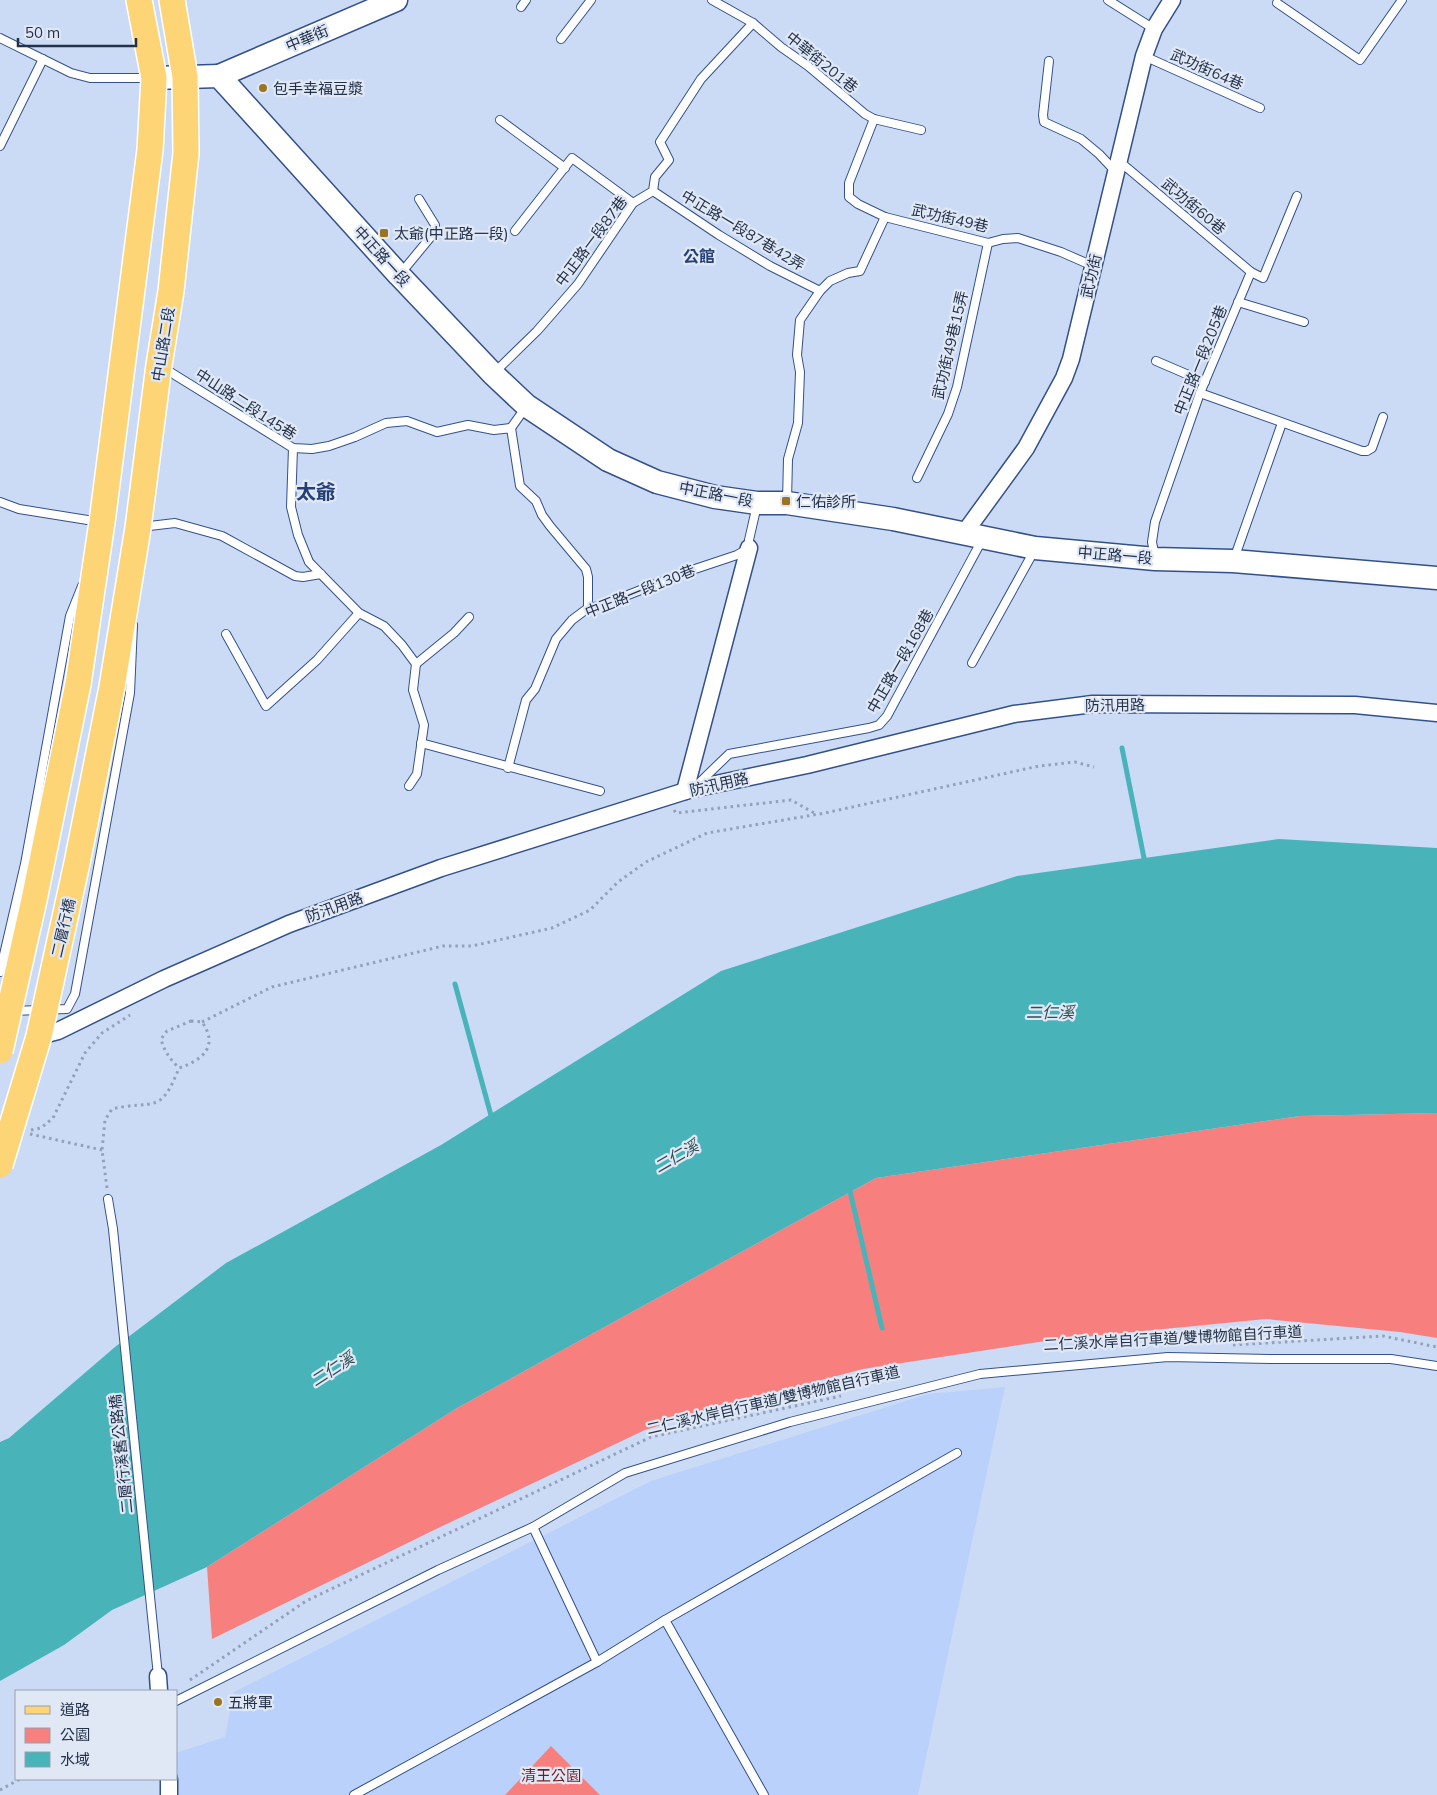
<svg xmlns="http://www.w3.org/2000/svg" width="1437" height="1795" viewBox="0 0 1437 1795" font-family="Mulish,'Noto Sans TC',sans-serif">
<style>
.built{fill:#b9d1fb}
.green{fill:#f7807f}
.water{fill:#49b3ba}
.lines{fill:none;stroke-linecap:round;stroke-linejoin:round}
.stream{stroke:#49b3ba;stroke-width:5}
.lane-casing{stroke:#335188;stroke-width:10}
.street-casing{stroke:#335188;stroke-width:19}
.secondary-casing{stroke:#335188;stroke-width:25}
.primary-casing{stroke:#fff;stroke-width:28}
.path{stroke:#92a0ba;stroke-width:3;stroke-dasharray:2.5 4;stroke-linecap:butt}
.lane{stroke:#fff;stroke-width:8}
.street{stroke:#fff;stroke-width:16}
.secondary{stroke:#fff;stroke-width:22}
.primary{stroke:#fdd577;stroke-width:25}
.primary-bridge-casing{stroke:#fff;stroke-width:28;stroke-linecap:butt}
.primary-bridge{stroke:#fdd577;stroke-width:25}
.poi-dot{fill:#9b7421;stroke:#e0e8f5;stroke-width:2}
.labels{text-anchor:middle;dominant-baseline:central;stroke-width:4.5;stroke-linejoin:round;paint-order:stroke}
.street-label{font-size:15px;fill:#23314a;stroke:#e0e8f5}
.poi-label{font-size:15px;fill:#23314a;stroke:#e0e8f5;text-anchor:start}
.park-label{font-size:15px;fill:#701e23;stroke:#e0e8f5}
.neighbourhood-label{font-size:16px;font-weight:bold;fill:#244076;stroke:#e0e8f5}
.water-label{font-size:16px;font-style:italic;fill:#305052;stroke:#e0e8f5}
.district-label{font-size:20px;font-weight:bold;fill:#244076;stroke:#e0e8f5}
</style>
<rect width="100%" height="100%" fill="#ccdbf5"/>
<polygon class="built" points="1005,1387 918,1795 600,1795 551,1746 505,1795 168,1795 176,1779 176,1753 225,1737 234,1692 651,1481 928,1394"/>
<g class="green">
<polygon points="1437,1113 1437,1338 1400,1332 1266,1319 1052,1340 863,1369 723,1406 645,1430 432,1531 212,1639 207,1567 457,1408 876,1178 1300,1116"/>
<polygon points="551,1746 600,1795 505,1795"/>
</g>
<polygon class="water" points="1279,839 1437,848 1437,1113 1300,1116 876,1178 457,1408 207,1567 112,1610 64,1645 0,1681 0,1442 9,1438 115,1347 226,1263 441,1145 721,971 1017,876"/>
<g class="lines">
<g class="stream">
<polyline points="1122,748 1145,863"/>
<polyline points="455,984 492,1119"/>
<polyline points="849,1187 882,1328"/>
</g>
<defs>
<g id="lane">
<polyline points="712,0 753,23 781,47 808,66 865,114 874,119 921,130"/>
<polyline points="1108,0 1154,29"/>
<polyline points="1277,3 1360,60 1402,0"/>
<polyline points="521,7 526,0"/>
<polyline points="0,38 71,73 90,78 150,78"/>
<polyline points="561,39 591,0"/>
<polyline points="1144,56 1260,108"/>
<polyline points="1049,61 1043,115 1044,122 1081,139 1099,154 1116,172"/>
<polyline points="500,120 565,168"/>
<polyline points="0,146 43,59"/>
<polyline points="1119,161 1251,272"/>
<polyline points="653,191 719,235 770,266 820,291"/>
<polyline points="885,217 988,243 1003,239 1018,238 1061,252 1093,266"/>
<polyline points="515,231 572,158 633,203"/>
<polyline points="401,273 434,233 435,225 419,199"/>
<polyline points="1238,302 1304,322"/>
<polyline points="1156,361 1205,382"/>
<polyline points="162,367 293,448 312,449 329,446 355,437 386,423 407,421 437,432 468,425 494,430 511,428 520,486 536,501 542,515 550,526 586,569 588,577 588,608"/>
<polyline points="495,372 537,331 578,284 633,203 653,191 655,177 669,160 660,142 701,79 753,23"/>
<polyline points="1200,393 1362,451 1367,451 1372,448 1383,417"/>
<polyline points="511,428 526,407"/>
<polyline points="293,448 291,507 298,535 309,562 359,613 384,626 402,645 416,664 413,690 424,725 417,774 409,786"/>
<polyline points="917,478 948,414 957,387 988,243"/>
<polyline points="787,501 788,459 798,423 800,372 797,355 800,320 820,291 830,281 848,273 860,271 885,217 858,204 849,197 849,183 874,119"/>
<polyline points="0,502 19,509 100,522"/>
<polyline points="141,527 175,523 222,536 295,576 303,577 321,574"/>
<polyline points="1155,557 1152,542 1155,522 1200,393 1251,272 1263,278 1297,196"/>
<polyline points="1234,559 1282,423"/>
<polyline points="226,634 266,706 317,660 359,613"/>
<polyline points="972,663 1034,551"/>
<polyline points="416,664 454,633 469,617"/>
<polyline points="421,743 600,791"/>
<polyline points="508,768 526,700 535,689 556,639 572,620 588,608 600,606 689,571 737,555 749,548 749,540 757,505"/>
<polyline points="698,784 729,754 869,728 879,725 887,716 982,540"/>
<polyline points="0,972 25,864 70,616 82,586"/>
<polyline points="12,1011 67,1009 75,994 130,693 133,625"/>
<polyline points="108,1199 113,1229 158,1676"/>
<polyline points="533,1527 597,1662"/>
<polyline points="665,1620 764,1795"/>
<polyline points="176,1701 438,1570 533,1527 625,1473 790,1422 980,1374 1168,1357 1270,1359 1391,1359 1437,1366"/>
<polyline points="354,1795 597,1662 665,1620 957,1453"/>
</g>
<g id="street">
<polyline points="965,532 1026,448 1064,378 1071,359 1144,56 1154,29 1172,0"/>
<polyline points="685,791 749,548"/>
<polyline points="39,1036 58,1031 164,979 289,924 441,868 692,789 807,765 1014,714 1093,704 1355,705 1437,713"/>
<polyline points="158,1676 159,1691"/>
<polyline points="169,1779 169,1795"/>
</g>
<g id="secondary">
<polyline points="219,76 396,0"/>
<polyline points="154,78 219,76 399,275 493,374 527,406 608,460 657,482 715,497 757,503 787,503 893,519 1035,548 1155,559 1233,561 1437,578"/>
</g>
<g id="primary">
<polyline points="78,684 102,522 150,150 154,78 139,0"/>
<polyline points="112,687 138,528 159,365 171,291 186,153 185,77 172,0"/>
</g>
</defs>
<use href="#lane" class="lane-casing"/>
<use href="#street" class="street-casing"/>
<use href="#secondary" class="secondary-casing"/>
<use href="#primary" class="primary-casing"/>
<g class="path">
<polyline points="674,810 676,813 791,800 816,814"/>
<path d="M191,1021l11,1c17,24 1,38 -23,46 -9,-9 -15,-17 -18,-29l6,-8z"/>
<polyline points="202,1022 272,987 443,946 472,946 552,928 590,910 618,882 646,862 707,833 825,813 1039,766 1075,762 1094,767"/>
<polyline points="31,1130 41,1128 53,1118 85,1053 102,1033 130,1015"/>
<polyline points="30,1134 102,1150"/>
<path d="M107,1188l-5,-38 3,-30 7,-11c43,-10 48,7 67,-41"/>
<polyline points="1233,1345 1383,1336 1437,1347"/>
<polyline points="190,1680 306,1601 651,1437 841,1396"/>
<polyline points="0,1790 20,1779"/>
</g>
<use href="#lane" class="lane"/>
<use href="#street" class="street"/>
<use href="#secondary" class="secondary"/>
<use href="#primary" class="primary"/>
<defs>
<g id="primary-bridge">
<polyline points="0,1051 34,900 78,684"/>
<polyline points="0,1165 39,1036 77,863 112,687"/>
</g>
</defs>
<use href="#primary-bridge" class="primary-bridge-casing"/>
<use href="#primary-bridge" class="primary-bridge"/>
</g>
<g class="poi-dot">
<circle cx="263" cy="88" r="5"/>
<rect x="379" y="228" width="10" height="10" rx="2.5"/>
<rect x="781" y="496" width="10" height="10" rx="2.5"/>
<circle cx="218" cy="1702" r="5"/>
</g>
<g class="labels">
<g class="street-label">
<text transform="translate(307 38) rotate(-23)">中華街</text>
<text transform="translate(822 62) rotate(39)">中華街201巷</text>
<text transform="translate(1207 69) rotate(24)">武功街64巷</text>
<text transform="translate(1194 206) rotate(40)">武功街60巷</text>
<text transform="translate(950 218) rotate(13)">武功街49巷</text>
<text transform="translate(743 230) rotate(31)">中正路一段87巷42弄</text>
<text transform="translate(591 241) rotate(-53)">中正路一段87巷</text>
<text transform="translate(382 256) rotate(48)">中正路一段</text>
<text transform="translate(1091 276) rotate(-77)">武功街</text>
<text transform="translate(163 344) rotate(-81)">中山路二段</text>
<text transform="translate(950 345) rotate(-77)">武功街49巷15弄</text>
<text transform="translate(1200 360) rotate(-68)">中正路一段205巷</text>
<text transform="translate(246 404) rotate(33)">中山路二段145巷</text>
<text transform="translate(716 494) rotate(11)">中正路一段</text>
<text transform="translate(1115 555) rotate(5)">中正路一段</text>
<text transform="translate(640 591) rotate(-22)">中正路一段130巷</text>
<text transform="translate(900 661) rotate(-60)">中正路一段168巷</text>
<text transform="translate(1115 705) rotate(-1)">防汛用路</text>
<text transform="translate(719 784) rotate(-13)">防汛用路</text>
<text transform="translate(334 907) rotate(-20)">防汛用路</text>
<text transform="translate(63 928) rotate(-77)">二層行橋</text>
<text transform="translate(1173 1338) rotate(-3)">二仁溪水岸自行車道/雙博物館自行車道</text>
<text transform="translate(773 1400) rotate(-13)">二仁溪水岸自行車道/雙博物館自行車道</text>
<text transform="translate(121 1454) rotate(-96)">二層行溪舊公路橋</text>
</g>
<g class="poi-label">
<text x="273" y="88">包手幸福豆漿</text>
<text x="394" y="233">太爺(中正路一段)</text>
<text x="796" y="501">仁佑診所</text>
<text x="228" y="1702">五將軍</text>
</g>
<g class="park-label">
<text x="551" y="1775">清王公園</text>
</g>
<g class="neighbourhood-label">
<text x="699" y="256">公館</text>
</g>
<g class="water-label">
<text x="1050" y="1012">二仁溪</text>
<text transform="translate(676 1156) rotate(-30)">二仁溪</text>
<text transform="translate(332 1369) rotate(-33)">二仁溪</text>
</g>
<g class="district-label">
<text x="316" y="491">太爺</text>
</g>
</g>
<rect x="15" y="1690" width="162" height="90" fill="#e0e8f5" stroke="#949fb1"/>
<rect x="25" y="1706" width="25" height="8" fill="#fdd577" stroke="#949fb1"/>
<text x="60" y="1715" font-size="15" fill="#23314a">道路</text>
<rect x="25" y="1728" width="25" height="15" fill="#f7807f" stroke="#949fb1"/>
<text x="60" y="1740" font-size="15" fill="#23314a">公園</text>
<rect x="25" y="1752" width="25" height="15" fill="#49b3ba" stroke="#949fb1"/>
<text x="60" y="1765" font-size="15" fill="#23314a">水域</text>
<path d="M18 38v8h118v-8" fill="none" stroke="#23314a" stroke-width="2.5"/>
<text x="25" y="38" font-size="15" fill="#23314a" stroke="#e0e8f5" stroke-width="4" paint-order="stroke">50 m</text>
</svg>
